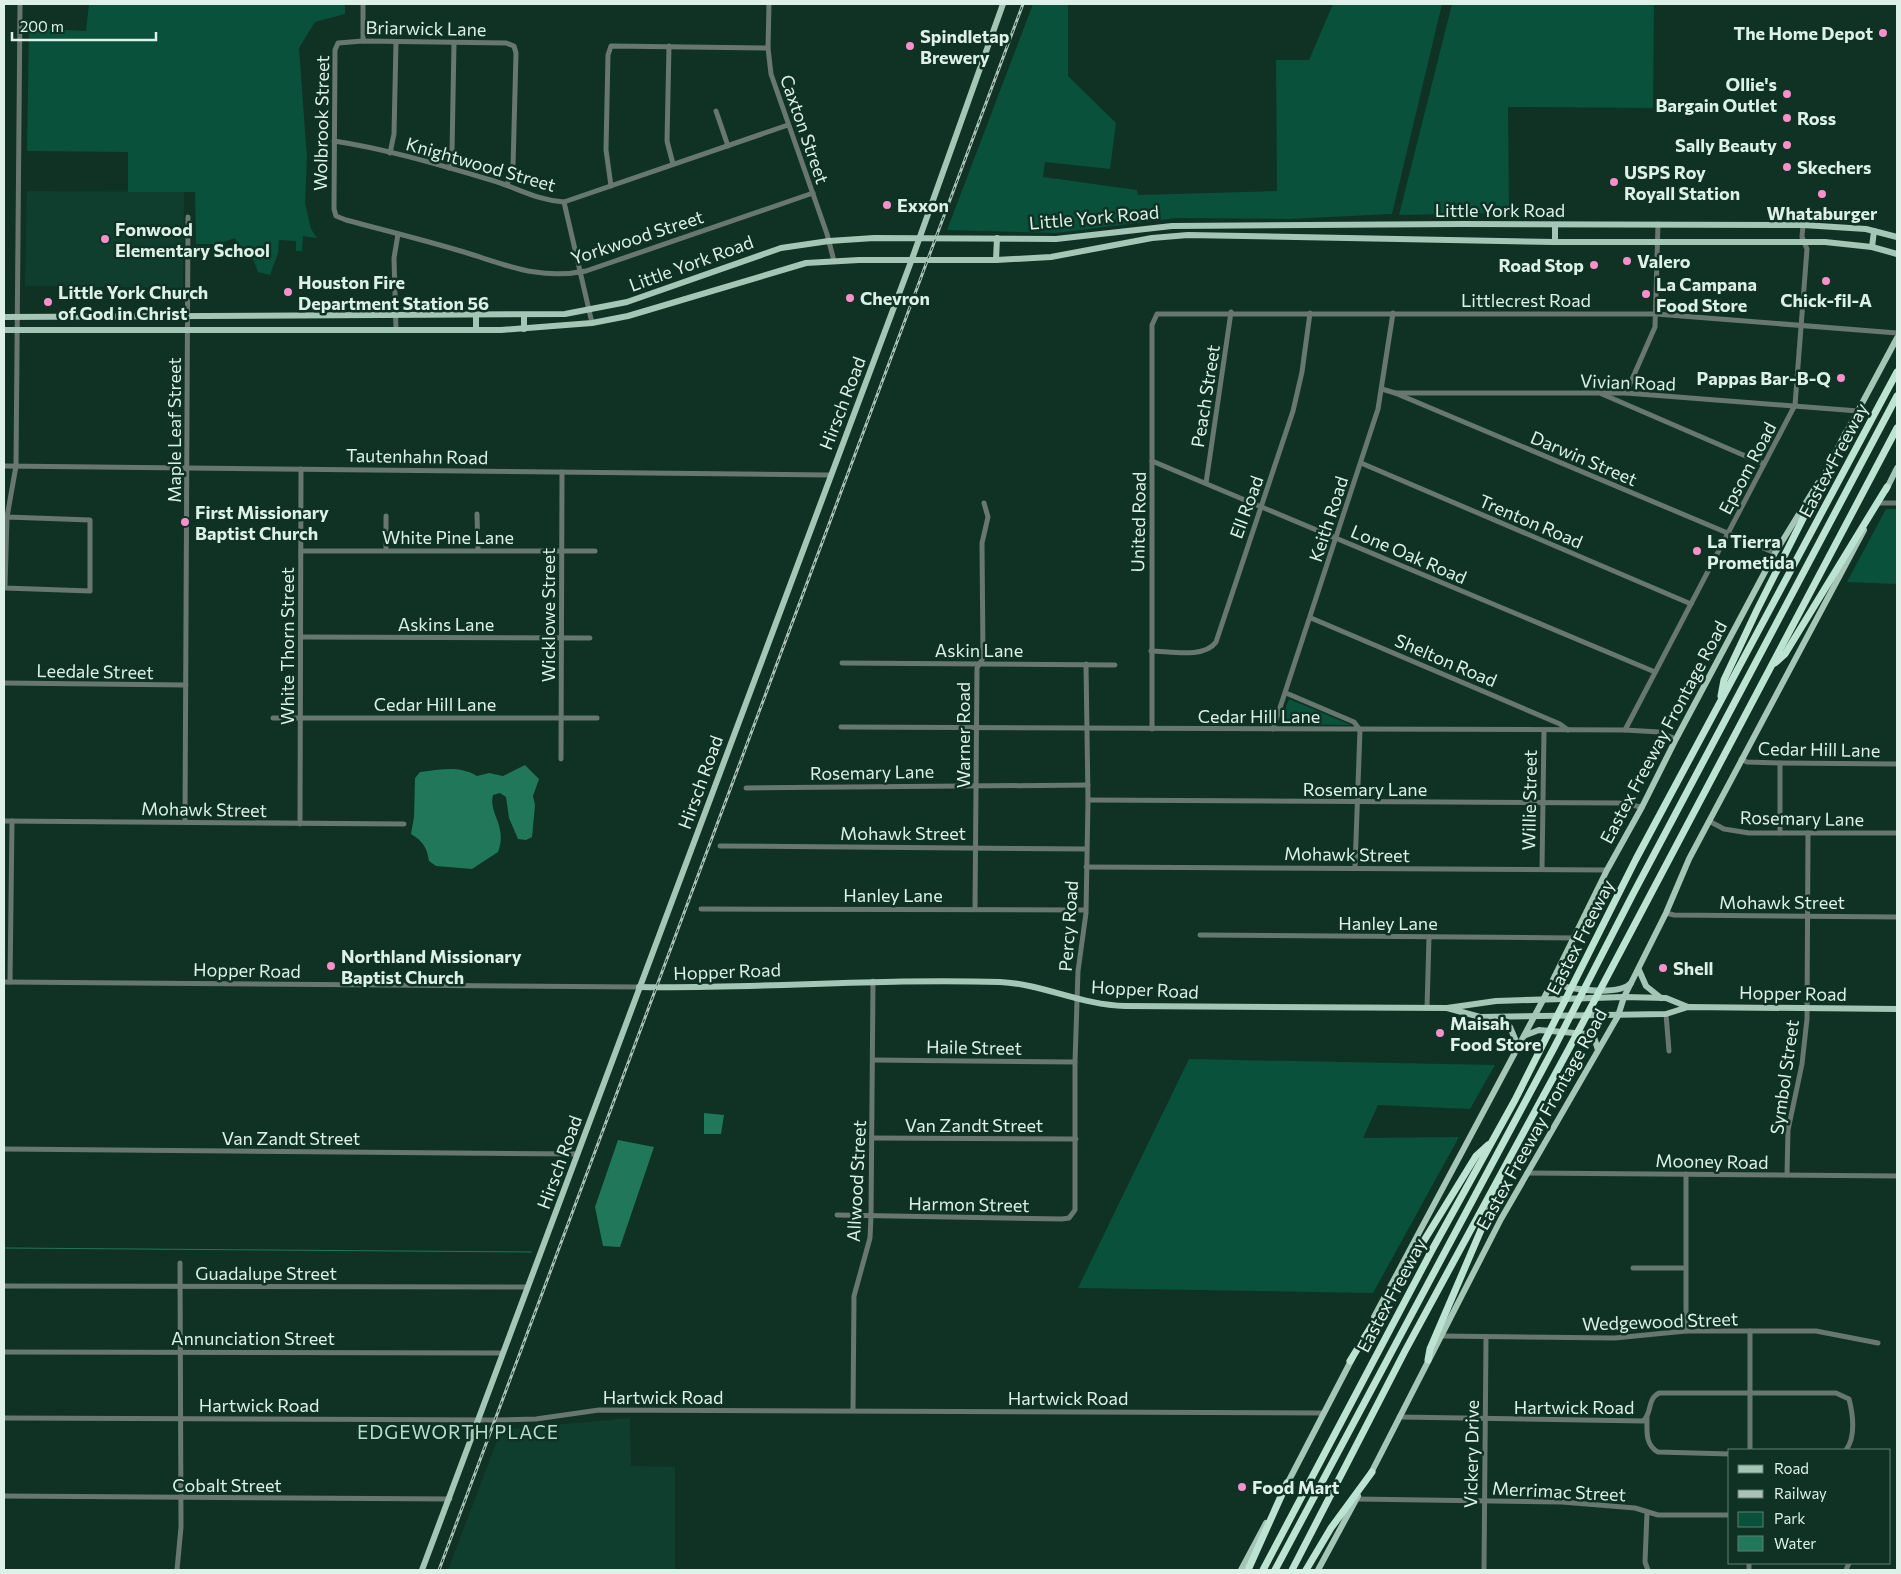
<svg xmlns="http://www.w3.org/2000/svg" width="1901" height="1574" viewBox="0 0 1901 1574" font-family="Commissioner,sans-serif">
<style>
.built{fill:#103e2e}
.green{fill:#09513b}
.water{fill:#20775a}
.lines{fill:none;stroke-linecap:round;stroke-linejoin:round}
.stream{stroke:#20775a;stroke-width:1}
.minor{stroke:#687770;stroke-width:5}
.major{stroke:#a5c5b6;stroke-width:6}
.highway{stroke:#bde3d2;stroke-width:7}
.rail-casing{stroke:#abc2b8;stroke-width:3}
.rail{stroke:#0f3225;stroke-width:1;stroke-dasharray:4;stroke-linecap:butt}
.poi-dot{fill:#f990ca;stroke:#0f3225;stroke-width:2}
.labels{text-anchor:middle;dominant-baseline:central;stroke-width:5;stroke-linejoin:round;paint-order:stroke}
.street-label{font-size:18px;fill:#ddf1e8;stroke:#0f3225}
.poi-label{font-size:18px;font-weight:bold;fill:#ddf1e8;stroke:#0f3225;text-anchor:start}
.neighbourhood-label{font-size:19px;letter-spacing:1px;fill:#b8dfce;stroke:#0f3225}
</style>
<rect width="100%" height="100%" fill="#0f3225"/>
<g class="built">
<polygon points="27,191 184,192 183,288 25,286"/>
<polygon points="630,1418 631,1466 675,1467 675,1570 448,1570 501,1430"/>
</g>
<g class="green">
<polygon points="89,4 345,4 345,14 315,22 299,48 307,158 305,203 311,229 317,238 303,236 302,251 296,251 296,241 279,240 278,253 270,275 258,272 253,259 242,257 235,238 218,244 196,244 195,192 128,192 128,152 27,151 29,28 86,31"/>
<polygon points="1033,4 1068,4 1068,76 1116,123 1110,169 1045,162 1043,177 1137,190 1138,195 1277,191 1276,60 1309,60 1333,4 1442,4 1392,214 1289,219 1177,218 1056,233 947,230"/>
<polygon points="1452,4 1654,4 1653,108 1508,107 1509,213 1399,215"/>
<polygon points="1886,509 1897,509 1897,584 1847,582"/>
<polygon points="1289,699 1351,725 1280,724"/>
<polygon points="1189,1059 1495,1065 1470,1109 1378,1105 1363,1138 1459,1137 1373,1293 1078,1288"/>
</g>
<g class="water">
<path d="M525,765l14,14 -6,17 2,9 -3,32 -6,3 -8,-1 -9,-21 -3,-21 -6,-4 -7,2c-5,19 15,30 5,57l-26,17 -36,-3 -7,-5c-2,-13 -6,-20 -18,-27l3,-17 1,-39 5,-6c21,-2 38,-7 57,4l12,-3 14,3z"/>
<polygon points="704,1113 724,1115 721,1134 704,1134"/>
<polygon points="618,1140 654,1147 620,1247 603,1246 595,1207"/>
</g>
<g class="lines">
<polyline class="stream" points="4,1248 531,1252"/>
<g class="minor">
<polyline points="769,4 768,48 771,74 827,234 834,261"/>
<polyline points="363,41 363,4"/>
<polyline points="669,46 667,141 673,164"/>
<polyline points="716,111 728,146"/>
<path d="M334,141c53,8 106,24 157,39 27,8 45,20 73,22l224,-77"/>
<polyline points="390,153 394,134 396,42"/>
<polyline points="449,168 452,152 454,43"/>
<path d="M507,185l6,-18 3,-114 -2,-7 -8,-3 -143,-2 -25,2 -3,7 -1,159 2,7 10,4c37,10 74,19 111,30 46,13 79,31 129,21l227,-78"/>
<polyline points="611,186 606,150 608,55 611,46 768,48"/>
<polyline points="564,202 592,323"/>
<polyline points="396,330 394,258 398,234"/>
<polyline points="1382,389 1395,393 1775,553"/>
<polyline points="1395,393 1626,393 1858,411"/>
<polyline points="1626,393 1655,327 1658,224"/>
<polyline points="1602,394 1764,464"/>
<polyline points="1152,461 1655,672"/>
<polyline points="1361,463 1691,604"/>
<polyline points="4,466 830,475"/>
<polyline points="1206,483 1231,312"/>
<polyline points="1878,503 1897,503"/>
<polyline points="477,514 478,550"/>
<polyline points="386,516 386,550"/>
<polyline points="7,517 90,520 90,591 5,588 7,517 16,466 20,4"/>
<polyline points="301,551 595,551"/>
<polyline points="1311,618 1560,724 1568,730"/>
<polyline points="301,637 590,638"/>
<path d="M1151,651c18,0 53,8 65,-9l77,-231 9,-39 8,-59"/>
<polyline points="842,663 1115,665"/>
<polyline points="4,683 186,685"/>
<polyline points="1286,693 1354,722 1360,730"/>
<polyline points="273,718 597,718"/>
<polyline points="841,727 1625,730 1659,732 1676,739"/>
<polyline points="1152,729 1152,325 1157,314 1656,314 1897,333"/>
<polyline points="1273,729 1378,409 1393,313"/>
<polyline points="1625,730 1795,405 1807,249 1802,237 1803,225"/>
<polyline points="561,759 562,472"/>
<polyline points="1741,759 1747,762 1780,763 1897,764"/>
<polyline points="746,788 1088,785"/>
<polyline points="1088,800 1619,803 1642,807"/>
<polyline points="4,821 404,824"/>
<polyline points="1709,821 1724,829 1749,833 1897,833"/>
<polyline points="185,822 188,217"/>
<polyline points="300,824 301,469"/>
<polyline points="1780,833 1780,763"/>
<polyline points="720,846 1086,849"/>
<polyline points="1086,867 1607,870"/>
<polyline points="1355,867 1360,730"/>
<polyline points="1542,869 1544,731"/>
<polyline points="701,909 1085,910"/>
<polyline points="975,909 977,668 983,658 982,543 988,517 984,503"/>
<polyline points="1666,913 1674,915 1897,917"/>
<polyline points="1200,935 1575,938"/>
<polyline points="4,982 639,987"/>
<polyline points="10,982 12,821"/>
<polyline points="1427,1008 1429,937"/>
<polyline points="1666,1014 1669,1051"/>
<polyline points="873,1060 1075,1062"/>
<polyline points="872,1138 1076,1139"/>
<polyline points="4,1149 578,1154"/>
<polyline points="1527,1173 1897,1176"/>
<polyline points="1787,1175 1788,1130 1802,1064 1807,1019 1808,833"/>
<polyline points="837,1215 1062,1219 1069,1218 1075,1210 1075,1062 1078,971 1086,913 1088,800 1086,664"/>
<polyline points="1633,1268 1685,1268"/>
<polyline points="4,1286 528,1287"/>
<polyline points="1686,1331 1686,1174"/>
<polyline points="1441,1336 1615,1338 1686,1331 1816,1331 1878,1343"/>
<polyline points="4,1352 503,1353"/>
<polyline points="853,1410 854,1296 870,1238 871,1216 873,981"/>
<path d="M1399,1417l244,4c10,-8 3,-21 16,-28h177l13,6c4,15 7,38 -3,51"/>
<polyline points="4,1418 495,1420 536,1419 599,1410 1323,1413"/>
<path d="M1647,1418c0,13 -2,27 11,34l72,2"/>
<polyline points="1750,1450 1750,1331"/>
<polyline points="4,1496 450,1499"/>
<polyline points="1356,1499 1562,1502 1635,1508 1658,1515 1730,1515"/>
<polyline points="1647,1513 1645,1562 1648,1570"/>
<polyline points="177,1570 181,1527 180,1263"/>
<polyline points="1484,1570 1486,1338"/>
<polyline points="1749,1570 1749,1563"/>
<polyline points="1846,1570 1849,1563"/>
</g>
<g class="major">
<polyline points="1555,242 1555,225"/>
<polyline points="1872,247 1874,231"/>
<polyline points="996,260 997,238"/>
<polyline points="4,317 565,314 627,302 781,248 829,241 874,238 1056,239 1172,226 1462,224 1803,225 1866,229 1897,237"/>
<polyline points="524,329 524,315"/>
<polyline points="4,330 501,330 592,323 628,316 806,263 859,260 996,260 1051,257 1152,238 1188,235 1555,242 1825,242 1872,247 1897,254"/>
<polyline points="476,330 476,315"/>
<polyline points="1844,437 1897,338"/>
<polyline points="1886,490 1897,468"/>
<polyline points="1639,970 1646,986 1661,998"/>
<path d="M1555,976l11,11c16,3 54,8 65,-4"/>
<path d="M639,987c120,2 240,-9 361,-5 43,2 81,23 125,24l322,2 49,-7 128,-4 42,1 22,9"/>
<polyline points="1447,1008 1480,1017 1666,1014 1688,1007 1897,1009"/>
<polyline points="1495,1017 1510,1027 1518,1046"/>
<polyline points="1526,1035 1539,1030 1587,1034 1594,1037 1598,1050"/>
<polyline points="1374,1317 1543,1000 1607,870 1642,807 1676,739 1775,553 1818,483"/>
<polyline points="1370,1475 1501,1219 1618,1016 1624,997 1666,913 1689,859 1864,530"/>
<polyline points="1285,1488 1353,1357"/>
<polyline points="422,1570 912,259 1003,4"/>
<polyline points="1241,1570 1266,1523"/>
<polyline points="1318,1570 1358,1496"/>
</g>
<g class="highway">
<polyline points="1775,663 1785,654 1887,487"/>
<polyline points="1721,696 1724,680 1757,610 1846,433"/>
<polyline points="1428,1360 1430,1349 1502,1181"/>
<polyline points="1350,1361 1476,1156 1488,1145"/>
<polyline points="1248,1570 1287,1483"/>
<polyline points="1263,1570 1432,1250 1515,1100 1636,859 1897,372"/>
<polyline points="1275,1570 1555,1046 1633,894 1897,396"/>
<polyline points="1292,1570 1405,1351 1571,1045 1897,428"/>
<polyline points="1306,1570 1331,1528 1372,1472"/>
</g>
<defs>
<polyline id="rail" points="439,1570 1023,4"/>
</defs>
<use href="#rail" class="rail-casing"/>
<use href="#rail" class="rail"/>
</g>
<g class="poi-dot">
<circle cx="1883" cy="33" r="5"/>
<circle cx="910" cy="46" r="5"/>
<circle cx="1787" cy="94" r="5"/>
<circle cx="1787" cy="118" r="5"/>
<circle cx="1787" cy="145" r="5"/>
<circle cx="1787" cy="167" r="5"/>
<circle cx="1614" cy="182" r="5"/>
<circle cx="1822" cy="194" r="5"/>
<circle cx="887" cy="205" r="5"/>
<circle cx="105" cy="239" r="5"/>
<circle cx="1627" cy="261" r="5"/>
<circle cx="1594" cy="265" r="5"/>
<circle cx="1826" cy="281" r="5"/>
<circle cx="288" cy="292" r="5"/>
<circle cx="1646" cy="294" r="5"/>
<circle cx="850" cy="298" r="5"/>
<circle cx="48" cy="302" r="5"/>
<circle cx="1841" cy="378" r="5"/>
<circle cx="185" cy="522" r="5"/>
<circle cx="1697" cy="551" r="5"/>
<circle cx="331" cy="966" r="5"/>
<circle cx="1663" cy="968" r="5"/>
<circle cx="1440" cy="1033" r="5"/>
<circle cx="1242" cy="1487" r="5"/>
</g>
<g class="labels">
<g class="street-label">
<text transform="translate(426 28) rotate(1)">Briarwick Lane</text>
<text transform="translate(321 123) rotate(-89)">Wolbrook Street</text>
<text transform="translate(805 129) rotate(71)">Caxton Street</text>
<text transform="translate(481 164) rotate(16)">Knightwood Street</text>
<text x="1500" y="210">Little York Road</text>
<text transform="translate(1094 217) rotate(-5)">Little York Road</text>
<text transform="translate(637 237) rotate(-18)">Yorkwood Street</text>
<text transform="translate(691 263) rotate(-20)">Little York Road</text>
<text x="1526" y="300">Littlecrest Road</text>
<text transform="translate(1628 382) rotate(2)">Vivian Road</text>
<text transform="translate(1205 396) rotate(-81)">Peach Street</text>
<text transform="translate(842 403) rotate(-69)">Hirsch Road</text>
<text transform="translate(174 430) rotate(-90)">Maple Leaf Street</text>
<text transform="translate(417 456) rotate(1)">Tautenhahn Road</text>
<text transform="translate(1584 458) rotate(23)">Darwin Street</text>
<text transform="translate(1833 460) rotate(-62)">Eastex Freeway</text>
<text transform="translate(1747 468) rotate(-62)">Epsom Road</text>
<text transform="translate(1246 507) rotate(-70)">Ell Road</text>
<text transform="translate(1328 519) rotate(-72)">Keith Road</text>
<text transform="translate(1531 521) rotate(23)">Trenton Road</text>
<text transform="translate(1138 522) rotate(-89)">United Road</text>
<text x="448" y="537">White Pine Lane</text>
<text transform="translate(1409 554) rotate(23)">Lone Oak Road</text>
<text transform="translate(548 615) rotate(-90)">Wicklowe Street</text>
<text x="446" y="624">Askins Lane</text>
<text transform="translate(287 646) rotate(-90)">White Thorn Street</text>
<text x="979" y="650">Askin Lane</text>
<text transform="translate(1446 660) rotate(23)">Shelton Road</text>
<text transform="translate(95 671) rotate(1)">Leedale Street</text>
<text x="435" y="704">Cedar Hill Lane</text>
<text x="1259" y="716">Cedar Hill Lane</text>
<text transform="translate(1663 732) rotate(-62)">Eastex Freeway Frontage Road</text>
<text transform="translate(963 735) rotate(-90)">Warner Road</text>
<text transform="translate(1819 749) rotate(1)">Cedar Hill Lane</text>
<text transform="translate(872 772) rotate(-1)">Rosemary Lane</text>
<text transform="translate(700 782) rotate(-70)">Hirsch Road</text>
<text x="1365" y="789">Rosemary Lane</text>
<text transform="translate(1529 800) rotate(-89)">Willie Street</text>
<text transform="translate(204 809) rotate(1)">Mohawk Street</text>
<text transform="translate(1802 818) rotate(1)">Rosemary Lane</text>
<text x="903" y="833">Mohawk Street</text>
<text transform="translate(1347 854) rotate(1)">Mohawk Street</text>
<text x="893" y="895">Hanley Lane</text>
<text x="1782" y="902">Mohawk Street</text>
<text x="1388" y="923">Hanley Lane</text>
<text transform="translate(1068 926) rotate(-86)">Percy Road</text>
<text transform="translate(1580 937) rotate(-63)">Eastex Freeway</text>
<text transform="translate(247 970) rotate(1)">Hopper Road</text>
<text transform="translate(727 971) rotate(-2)">Hopper Road</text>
<text transform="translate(1145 989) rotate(3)">Hopper Road</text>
<text transform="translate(1793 993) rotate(1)">Hopper Road</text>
<text transform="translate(974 1047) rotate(1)">Haile Street</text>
<text transform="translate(1784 1077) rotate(-82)">Symbol Street</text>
<text transform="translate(1541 1119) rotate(-61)">Eastex Freeway Frontage Road</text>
<text x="974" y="1125">Van Zandt Street</text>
<text x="291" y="1138">Van Zandt Street</text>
<text transform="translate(1712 1161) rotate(1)">Mooney Road</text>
<text transform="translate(559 1162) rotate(-70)">Hirsch Road</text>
<text transform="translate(856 1181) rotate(-87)">Allwood Street</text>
<text transform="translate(969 1204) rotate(1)">Harmon Street</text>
<text x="266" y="1273">Guadalupe Street</text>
<text transform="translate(1391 1295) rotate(-62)">Eastex Freeway</text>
<text transform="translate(1660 1321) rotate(-2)">Wedgewood Street</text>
<text x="253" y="1338">Annunciation Street</text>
<text x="663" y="1397">Hartwick Road</text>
<text x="1068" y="1398">Hartwick Road</text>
<text x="259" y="1405">Hartwick Road</text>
<text x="1574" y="1407">Hartwick Road</text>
<text transform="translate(1471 1454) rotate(-89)">Vickery Drive</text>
<text x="227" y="1485">Cobalt Street</text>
<text transform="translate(1559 1491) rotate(3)">Merrimac Street</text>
</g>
<g class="poi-label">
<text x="1873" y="33" text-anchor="end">The Home Depot</text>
<text x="920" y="36">Spindletap<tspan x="920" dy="21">Brewery</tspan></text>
<text x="1777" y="84" text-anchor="end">Ollie's<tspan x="1777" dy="21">Bargain Outlet</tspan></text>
<text x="1797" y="118">Ross</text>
<text x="1777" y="145" text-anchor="end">Sally Beauty</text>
<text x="1797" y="167">Skechers</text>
<text x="1624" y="172">USPS Roy<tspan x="1624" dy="21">Royall Station</tspan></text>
<text x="897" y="205">Exxon</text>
<text x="1822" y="213" text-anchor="middle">Whataburger</text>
<text x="115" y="229">Fonwood<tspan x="115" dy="21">Elementary School</tspan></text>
<text x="1637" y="261">Valero</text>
<text x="1584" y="265" text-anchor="end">Road Stop</text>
<text x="298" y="282">Houston Fire<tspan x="298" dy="21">Department Station 56</tspan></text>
<text x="1656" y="284">La Campana<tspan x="1656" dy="21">Food Store</tspan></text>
<text x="58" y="292">Little York Church<tspan x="58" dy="21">of God in Christ</tspan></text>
<text x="860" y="298">Chevron</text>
<text x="1826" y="300" text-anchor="middle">Chick-fil-A</text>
<text x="1831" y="378" text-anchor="end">Pappas Bar-B-Q</text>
<text x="195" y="512">First Missionary<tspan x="195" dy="21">Baptist Church</tspan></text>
<text x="1707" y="541">La Tierra<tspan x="1707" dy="21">Prometida</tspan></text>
<text x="341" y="956">Northland Missionary<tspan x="341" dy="21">Baptist Church</tspan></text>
<text x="1673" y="968">Shell</text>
<text x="1450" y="1023">Maisah<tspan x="1450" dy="21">Food Store</tspan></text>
<text x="1252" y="1487">Food Mart</text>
</g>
<g class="neighbourhood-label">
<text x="458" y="1431">EDGEWORTH PLACE</text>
</g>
</g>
<rect width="1901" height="1574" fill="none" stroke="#ddf1e8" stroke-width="10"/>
<rect x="1728" y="1449" width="162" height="115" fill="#0f3225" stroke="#617e73"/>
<rect x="1738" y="1465" width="25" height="8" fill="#a5c5b6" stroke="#617e73"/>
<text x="1774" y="1474" font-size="15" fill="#ddf1e8">Road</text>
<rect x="1738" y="1490" width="25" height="8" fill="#abc2b8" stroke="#617e73"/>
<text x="1774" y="1499" font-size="15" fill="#ddf1e8">Railway</text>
<rect x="1738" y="1512" width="25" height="15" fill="#09513b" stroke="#617e73"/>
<text x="1774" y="1524" font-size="15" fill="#ddf1e8">Park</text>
<rect x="1738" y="1536" width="25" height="15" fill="#20775a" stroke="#617e73"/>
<text x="1774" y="1549" font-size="15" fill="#ddf1e8">Water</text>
<path d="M12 32v8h144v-8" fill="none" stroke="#ddf1e8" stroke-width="2.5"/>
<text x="20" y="32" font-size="15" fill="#ddf1e8" stroke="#0f3225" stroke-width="4" paint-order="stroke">200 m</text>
</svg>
